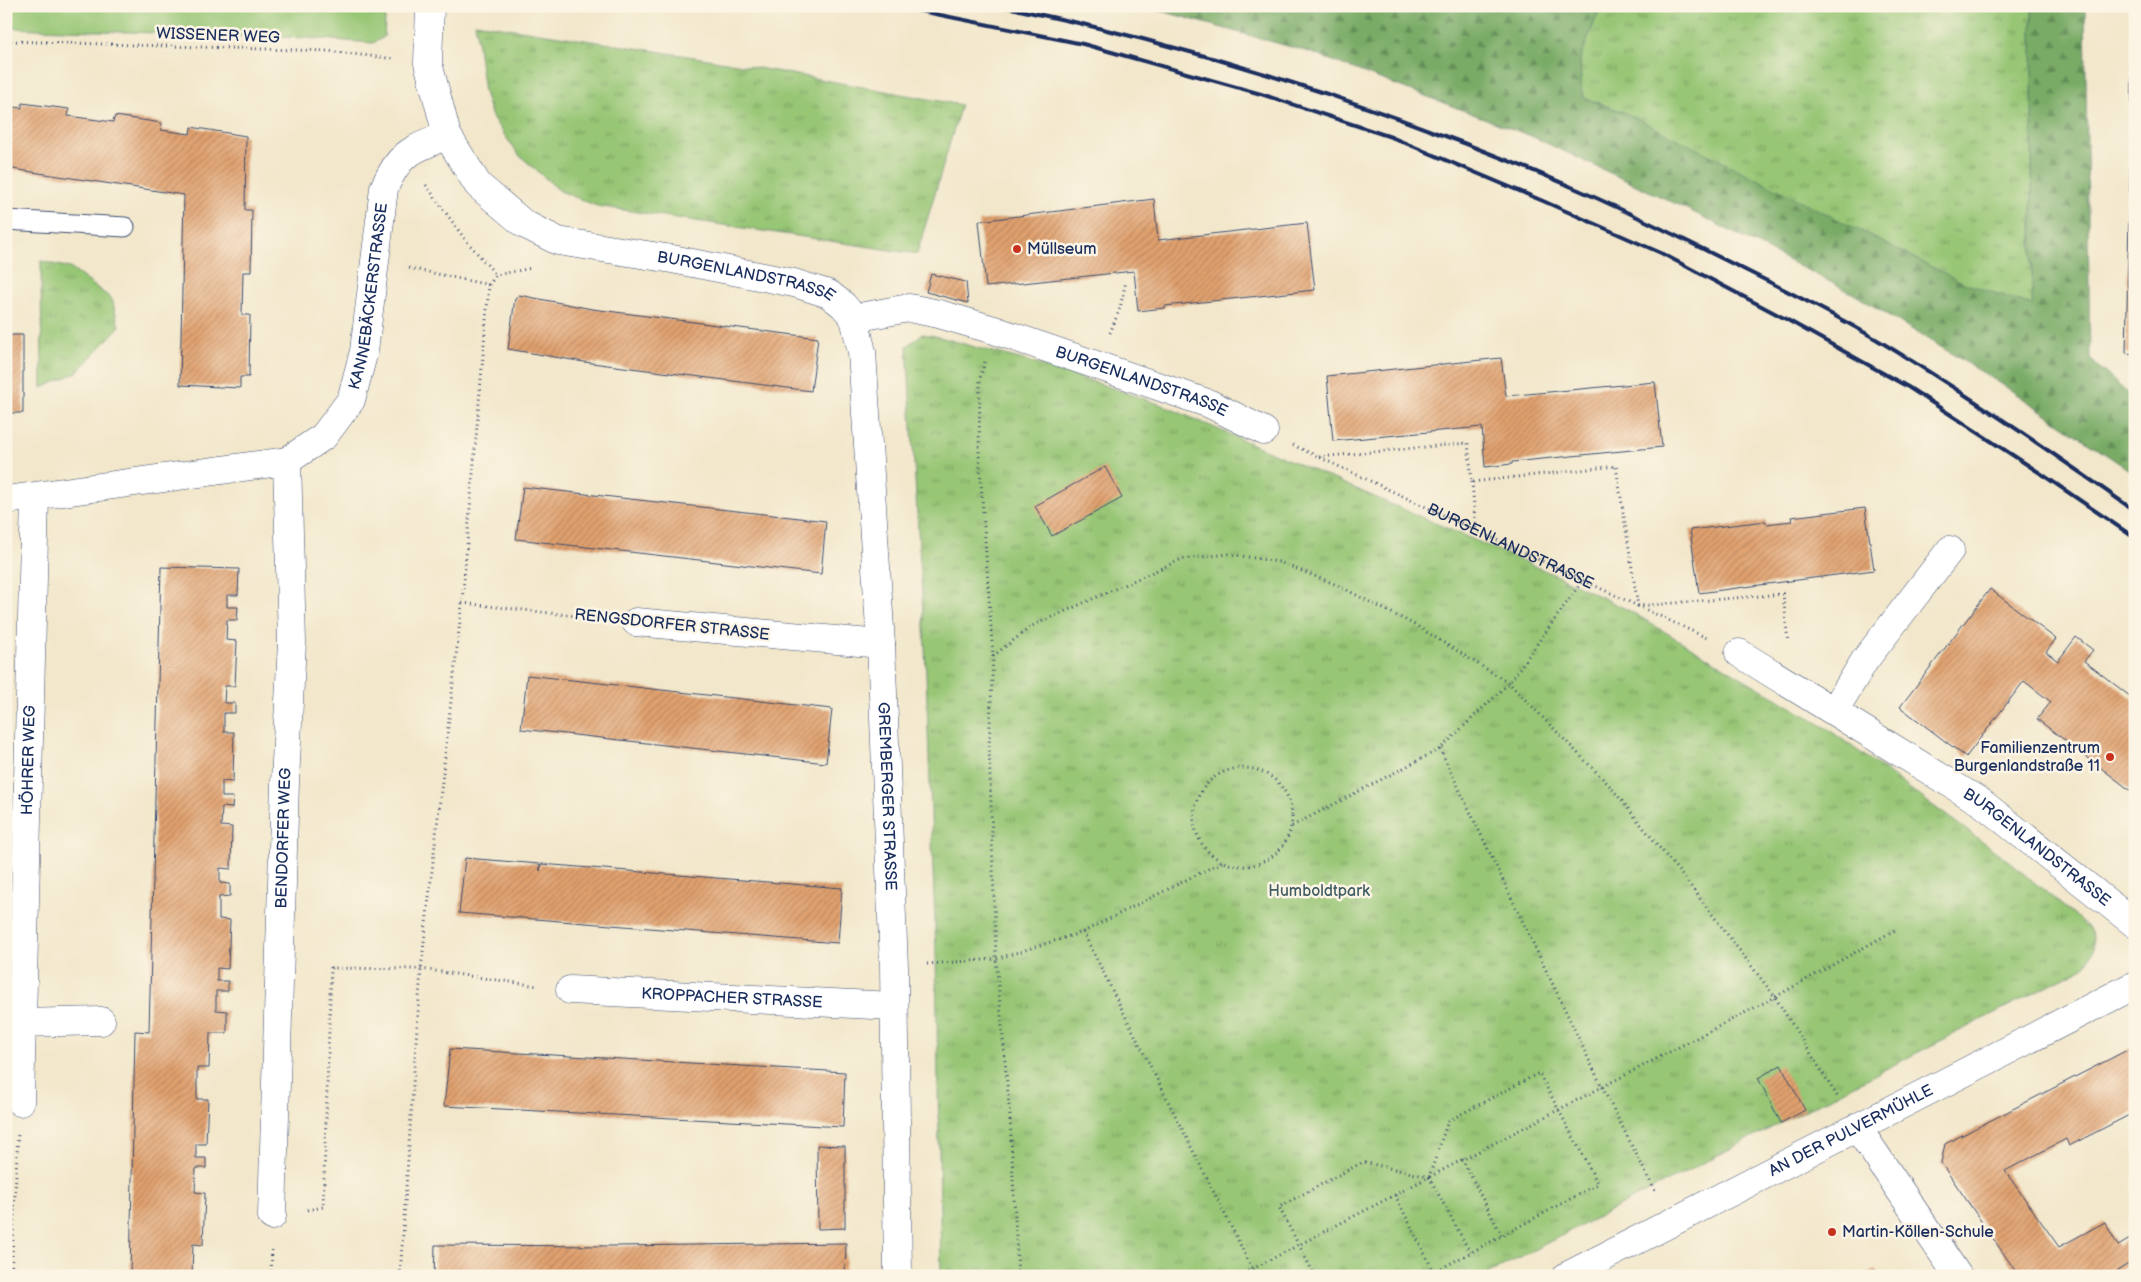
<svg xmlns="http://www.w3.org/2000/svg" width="2141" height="1282" viewBox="0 0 2141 1282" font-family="'Balsamiq Sans',sans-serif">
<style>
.green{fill:#97c675;stroke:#597a6a}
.forest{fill:url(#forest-firs);stroke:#4a6d62}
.park{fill:url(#park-tufts);stroke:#597a6a}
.building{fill:url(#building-hatch)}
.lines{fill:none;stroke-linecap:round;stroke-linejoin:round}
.service-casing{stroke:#3b4b6e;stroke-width:21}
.minor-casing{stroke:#3b4b6e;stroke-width:29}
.tertiary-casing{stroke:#3b4b6e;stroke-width:29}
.path{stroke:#3b4b6e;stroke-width:3;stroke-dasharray:1 4;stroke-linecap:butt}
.service{stroke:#fff;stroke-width:19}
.minor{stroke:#fff;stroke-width:28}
.tertiary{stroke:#fff;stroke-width:28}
.rail{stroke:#1b2f5e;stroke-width:4}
.poi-dot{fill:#c8321e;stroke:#fcf5e5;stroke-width:2}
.labels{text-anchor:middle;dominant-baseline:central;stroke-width:5;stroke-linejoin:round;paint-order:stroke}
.street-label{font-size:16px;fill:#1b2f5e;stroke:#fcf5e5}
.poi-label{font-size:16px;fill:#1b2f5e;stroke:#fcf5e5;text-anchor:start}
.park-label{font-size:16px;fill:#405c65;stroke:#fcf5e5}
</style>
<defs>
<pattern id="forest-firs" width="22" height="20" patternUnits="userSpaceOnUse" patternTransform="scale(1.25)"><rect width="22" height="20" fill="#79ab66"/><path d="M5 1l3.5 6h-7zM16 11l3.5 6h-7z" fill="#628c57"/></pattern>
<pattern id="park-tufts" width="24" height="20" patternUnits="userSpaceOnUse" patternTransform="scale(1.25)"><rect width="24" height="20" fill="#97c675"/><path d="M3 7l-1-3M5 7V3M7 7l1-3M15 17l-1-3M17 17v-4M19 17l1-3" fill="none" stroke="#7aa163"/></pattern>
<pattern id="building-hatch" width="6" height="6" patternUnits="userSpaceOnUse" patternTransform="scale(1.25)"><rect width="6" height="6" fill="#e1a16e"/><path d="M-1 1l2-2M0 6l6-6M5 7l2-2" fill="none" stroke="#b6845e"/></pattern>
</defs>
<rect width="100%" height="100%" fill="#fcf5e5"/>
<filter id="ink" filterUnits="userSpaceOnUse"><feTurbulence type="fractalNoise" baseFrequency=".02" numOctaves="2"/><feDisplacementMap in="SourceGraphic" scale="10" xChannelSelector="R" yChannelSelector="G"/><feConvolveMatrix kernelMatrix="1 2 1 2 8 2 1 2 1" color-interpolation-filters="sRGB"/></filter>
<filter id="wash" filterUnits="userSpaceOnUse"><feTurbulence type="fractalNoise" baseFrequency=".0096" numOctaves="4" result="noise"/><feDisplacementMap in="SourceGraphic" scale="20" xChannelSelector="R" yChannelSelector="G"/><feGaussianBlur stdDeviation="1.12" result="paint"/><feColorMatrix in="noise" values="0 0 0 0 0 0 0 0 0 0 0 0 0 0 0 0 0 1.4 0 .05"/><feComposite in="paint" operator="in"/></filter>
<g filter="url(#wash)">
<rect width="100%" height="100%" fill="#f2e7cb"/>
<polygon class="green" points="6,6 386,6 384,37 373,43 308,38 6,28"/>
<polygon class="forest" points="1143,6 1601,6 1580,59 1582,97 1624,112 2032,305 2032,6 2085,6 2090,359 2135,400 2135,474 2003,385 1852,293 1685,208 1531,136 1309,52"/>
<g class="park">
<polygon points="1601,6 2032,6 2032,305 1964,283 1624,112 1582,97 1580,59"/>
<polygon points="475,23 720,61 961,105 917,254 597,206 560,191 518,154 492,117 484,92"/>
<polygon points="41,261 70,268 112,299 119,327 76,373 42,388"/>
<path d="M922,334c19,2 37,9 56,14 62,15 123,36 184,57l400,173 68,33 198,118 178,130 81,67c10,16 8,25 -3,41l-601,309h-542l-5,-323 -11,-307 -18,-300z"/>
</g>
<g id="blocks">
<g class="building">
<polygon points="2133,31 2135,31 2135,354 2126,353"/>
<polygon points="22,103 69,109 68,116 113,122 115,116 162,123 161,130 190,134 191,127 246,136 245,210 252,210 251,272 243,272 242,315 250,315 249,377 240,377 240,388 180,385 184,195 6,168 6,106 22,108"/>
<polygon points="1154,199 1158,240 1307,223 1315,290 1165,306 1165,308 1138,311 1134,271 986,287 979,221"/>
<polygon points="931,274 966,282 968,303 926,292"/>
<polygon points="519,295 592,309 818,338 811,391 584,362 508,349 515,298"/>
<rect x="6" y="335" width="17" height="78"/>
<polygon points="1501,358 1506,396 1655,382 1662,447 1512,462 1512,464 1485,467 1482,427 1333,441 1327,376"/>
<polygon points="1105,467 1122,498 1052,536 1035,506"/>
<polygon points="523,487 826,521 821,574 516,539"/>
<polygon points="1865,508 1874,570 1699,593 1690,530 1766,521 1766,524 1792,521 1791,517"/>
<polygon points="161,567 239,569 238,595 227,595 227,607 238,607 237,620 227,620 226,640 237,641 235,686 225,686 224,703 235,703 235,713 224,713 224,732 234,732 233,782 222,781 222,797 233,797 232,808 222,807 221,826 232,827 231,869 220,868 220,883 230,884 230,896 219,897 219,919 230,920 228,969 217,968 217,981 228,981 228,991 216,991 216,1010 227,1011 227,1033 210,1033 209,1068 197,1068 197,1099 208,1099 207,1120 206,1144 196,1144 196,1158 206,1158 206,1168 196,1168 195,1192 205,1193 203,1245 193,1244 192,1276 130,1276 135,1031 149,1032"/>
<polygon points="1990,589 2056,639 2046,652 2058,661 2076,637 2093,650 2084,661 2135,700 2135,794 2037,719 2051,702 2024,681 1966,757 1900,707"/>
<polygon points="527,675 832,709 826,763 521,729"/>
<polygon points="465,858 540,864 540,871 541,864 842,888 838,943 459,913"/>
<polygon points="2135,1046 2135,1099 2132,1100 2135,1112 2069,1146 2066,1139 2005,1171 2059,1247 2105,1222 2118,1246 2130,1239 2135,1248 2135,1260 2109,1276 2019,1276 1941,1163 1945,1144"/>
<polygon points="450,1049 845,1072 843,1127 444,1106"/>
<polygon points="1781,1065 1805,1110 1781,1123 1758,1078"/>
<polygon points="817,1145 845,1146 845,1228 818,1229"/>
<polygon points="846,1243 845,1276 434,1276 435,1245 617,1246"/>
<polygon points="1875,1269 1880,1276 1865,1276"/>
</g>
</g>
</g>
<g filter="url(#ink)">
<use href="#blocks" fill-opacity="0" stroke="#3b4b6e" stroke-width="1"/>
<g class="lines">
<defs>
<polyline id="service" points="6,220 125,227"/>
<g id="minor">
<path id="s2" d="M854,318l55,-10 30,6 55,16 216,74 54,27"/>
<path id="s3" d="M6,500l281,-39 37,-25 27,-36 13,-49 20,-163c17,-38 27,-37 63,-53"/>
<polyline points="636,622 881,644"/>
<path id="s4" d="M1739,653l243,150 153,121"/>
<polyline points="1834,711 1865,660 1950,550"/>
<path id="s5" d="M570,990l324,16"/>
<polyline points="22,1023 101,1021"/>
<path id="s6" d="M20,1102l15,-605"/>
<polyline points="1857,1127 1958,1276"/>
<path id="s7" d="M272,1216l13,-434 7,-140 -5,-181"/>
<path id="s8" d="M1567,1276l568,-291"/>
</g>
<g id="tertiary">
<path id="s9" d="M430,6l-2,57 19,72 31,50 46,39 34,17 114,18 122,24 35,11 14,11 11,13 8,34 19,292 13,323 4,309"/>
</g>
</defs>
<use href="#service" class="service-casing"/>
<use href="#minor" class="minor-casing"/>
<use href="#tertiary" class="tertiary-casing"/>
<g class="path">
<polyline points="6,41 328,51 395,59"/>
<polyline points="426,185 464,238 496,275"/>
<polyline points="409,268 489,285"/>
<polyline points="1110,333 1120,308 1126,281"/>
<polyline points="985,362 980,378 979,453 993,656 989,747 996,959 1010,1117 1018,1276"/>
<path id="s1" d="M1293,445l416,194"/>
<polyline points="1319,457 1468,443 1472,482 1616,466 1638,606 1783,594 1788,642"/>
<polyline points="1472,482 1476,530"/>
<polyline points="462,603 603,619"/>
<polyline points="993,656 1032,626 1182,559 1229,554 1279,562 1337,585 1415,625 1509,683 1609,785 1689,884 1775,997 1839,1099"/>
<polyline points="1440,749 1602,1087 1656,1193"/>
<circle cx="1243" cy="817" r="49"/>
<polyline points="1292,826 1440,749 1509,683 1583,580"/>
<polyline points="1083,932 1256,1276"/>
<polyline points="927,964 996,959 1083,932 1222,862"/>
<polyline points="1462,1159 1502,1236"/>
<polyline points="1429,1177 1470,1252"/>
<polyline points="1395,1195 1434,1272"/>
<polyline points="307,1210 323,1207 331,968 421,969 538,986"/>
<polyline points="11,1276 18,1134"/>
<polyline points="271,1276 272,1249"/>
<polyline points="400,1276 421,969 462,603 489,285 496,275 532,268"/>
<polyline points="1239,1276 1775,997 1897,929"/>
<polyline points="1315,1276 1279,1207 1363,1162 1429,1177 1448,1121 1539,1073 1598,1184 1427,1276"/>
</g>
<use href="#service" class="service"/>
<use href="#minor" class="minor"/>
<use href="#tertiary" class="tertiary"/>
<g class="rail">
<polyline points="896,6 1083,44 1261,94 1391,137 1543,201 1661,253 1784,318 1908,387 2040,473 2135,538"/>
<path d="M1001,6c186,38 370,97 545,170 58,24 115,52 171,80 60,30 120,59 177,94 83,51 162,105 241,161"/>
</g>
</g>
</g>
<g class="poi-dot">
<circle cx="1017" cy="249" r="5"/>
<circle cx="2110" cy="757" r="5"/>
<circle cx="1832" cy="1232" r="5"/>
</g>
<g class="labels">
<g class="street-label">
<text transform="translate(218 36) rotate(2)">WISSENER WEG</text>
<text stroke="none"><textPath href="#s9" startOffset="480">BURGENLANDSTRASSE</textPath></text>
<text stroke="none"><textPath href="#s3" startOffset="479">KANNEBÄCKERSTRASSE</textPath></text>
<text stroke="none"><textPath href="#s2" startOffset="300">BURGENLANDSTRASSE</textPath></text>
<text stroke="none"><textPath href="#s1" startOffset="240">BURGENLANDSTRASSE</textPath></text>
<text transform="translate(672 625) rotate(6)">RENGSDORFER STRASSE</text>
<text stroke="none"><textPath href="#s6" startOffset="342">HÖHRER WEG</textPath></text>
<text stroke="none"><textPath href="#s9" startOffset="1080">GREMBERGER STRASSE</textPath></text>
<text stroke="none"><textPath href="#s7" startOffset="378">BENDORFER WEG</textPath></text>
<text stroke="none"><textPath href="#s4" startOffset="356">BURGENLANDSTRASSE</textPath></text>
<text stroke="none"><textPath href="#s5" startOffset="162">KROPPACHER STRASSE</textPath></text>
<text stroke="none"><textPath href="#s8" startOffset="319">AN DER PULVERMÜHLE</textPath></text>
</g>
<g class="poi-label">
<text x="1027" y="249">Müllseum</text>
<text x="2100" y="748" text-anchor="end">Familienzentrum<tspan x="2100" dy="18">Burgenlandstraße 11</tspan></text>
<text x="1842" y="1232">Martin-Köllen-Schule</text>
</g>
<g class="park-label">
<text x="1319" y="891">Humboldtpark</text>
</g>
</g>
<rect width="2141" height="1282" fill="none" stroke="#fcf5e5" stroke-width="25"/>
</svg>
